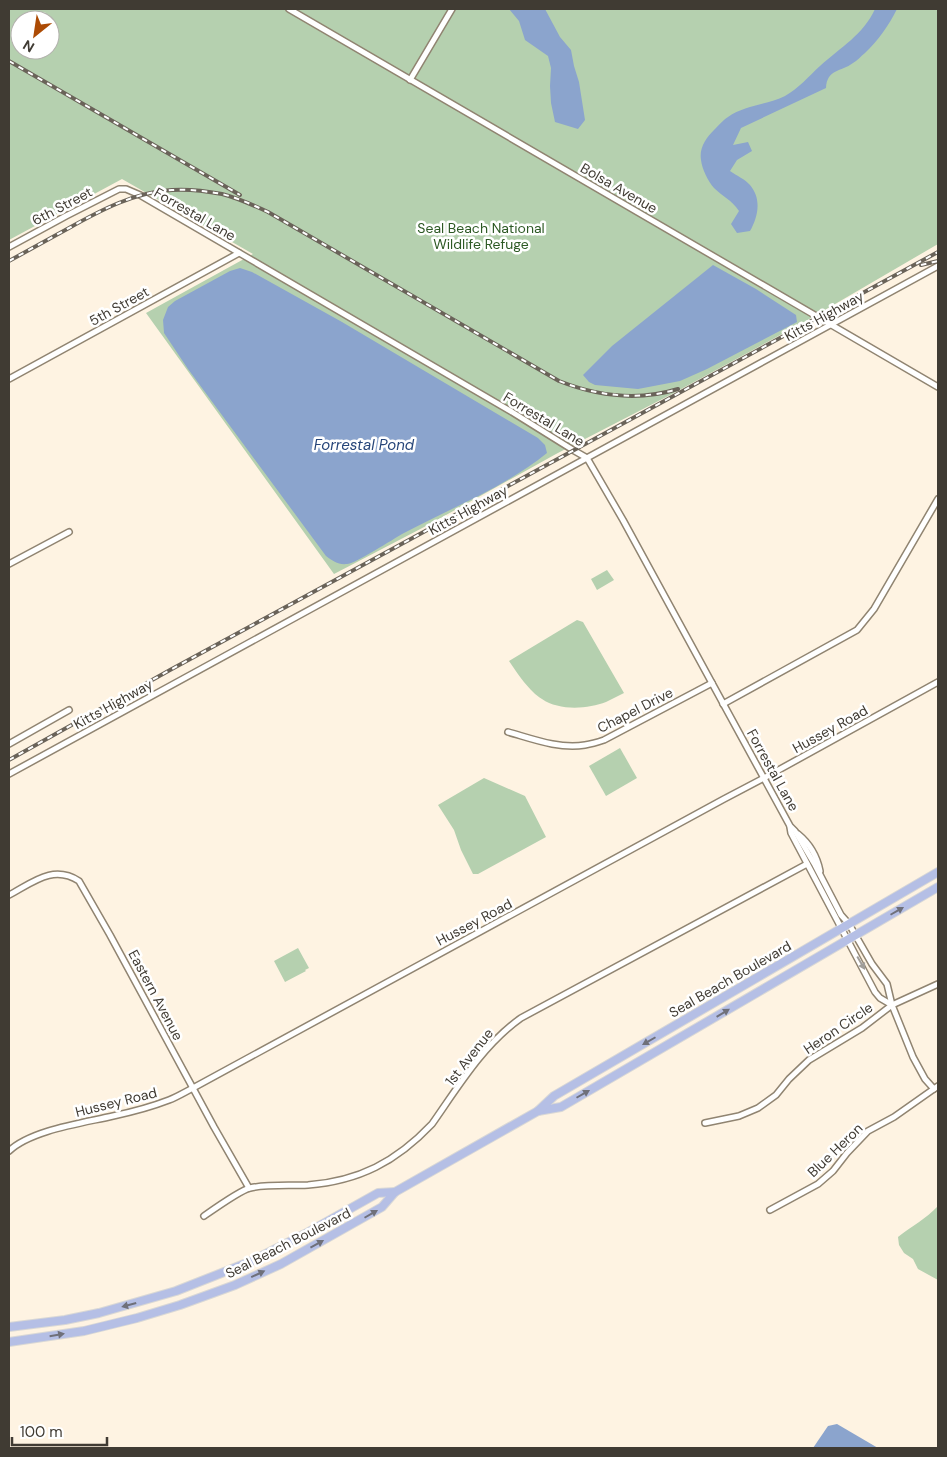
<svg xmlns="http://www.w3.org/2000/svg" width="947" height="1457" viewBox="0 0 947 1457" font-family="'DM Sans',sans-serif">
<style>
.green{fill:#b5d0af;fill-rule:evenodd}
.water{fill:#8ba4cd}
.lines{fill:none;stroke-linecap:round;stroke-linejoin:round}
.minor-casing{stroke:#908471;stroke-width:8}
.primary-casing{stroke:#d9d8d6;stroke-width:10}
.minor{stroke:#fff;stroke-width:5}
.primary{stroke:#b5bfe5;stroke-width:8}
.rail-casing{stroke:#6a6359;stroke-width:4}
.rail{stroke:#fff;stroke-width:2;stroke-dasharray:5.5;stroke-linecap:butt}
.oneway{fill:#6f707a}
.oneway2{fill:#a09d99}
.labels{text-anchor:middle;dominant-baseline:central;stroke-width:5;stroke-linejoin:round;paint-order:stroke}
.street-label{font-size:14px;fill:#403b33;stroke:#fff}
.park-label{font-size:14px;fill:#2d5924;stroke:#fff}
.water-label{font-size:15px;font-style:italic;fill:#264579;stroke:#fff}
</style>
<rect width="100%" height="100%" fill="#fef3e2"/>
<g class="green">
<path d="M9,9h929v235l-132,77 -134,73 -116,60 -128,71 -94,49 -188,-261 107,-59 -131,-75 -113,61zM20,20h30v30h-30z"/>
<polygon points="607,570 614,580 597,590 591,579"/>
<path d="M577,620l6,2 41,71c-6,3 -12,6 -18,9 -18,7 -47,9 -64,-3 -12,-7 -25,-26 -33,-38z"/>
<polygon points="620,748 637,778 606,796 589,766"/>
<polygon points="484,778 525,796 546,837 478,874 473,874 461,850 454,830 438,805"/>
<polygon points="298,948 309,968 305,970 306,971 285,982 274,961"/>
<path d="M938,1206v74l-20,-11 -5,-10 -9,-6 -5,-8 -1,-8c14,-11 28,-18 40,-31z"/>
</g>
<g class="water">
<polygon points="509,9 545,9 560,37 571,50 574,66 579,82 585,120 578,129 555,122 551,103 550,86 551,68 548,56 525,40 519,21"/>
<path d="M875,9h22c-8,16 -19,32 -32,44 -4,3 -8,8 -12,10 -12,9 -26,6 -27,25l-85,40 -8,17 15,-3 4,9 -15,9 -7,11c7,5 15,8 20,14 12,14 8,32 0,46l-13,2 -6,-9 8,-13c-7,-11 -17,-15 -25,-23 -6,-7 -12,-19 -13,-28 -2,-12 5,-22 13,-30 4,-4 9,-10 14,-13 17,-12 39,-12 57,-21 13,-7 24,-20 35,-30 21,-19 43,-31 55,-57z"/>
<polygon points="713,265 756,289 796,315 797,322 707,369 680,381 638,389 595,385 589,382 583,375 612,346"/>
<path d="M240,268l12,4 90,50 196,116 7,7 2,8c-42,34 -96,55 -143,80 -11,6 -49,31 -57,31 -9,1 -14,-3 -21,-8l-138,-187 -24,-36 -1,-13 5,-13 7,-6 55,-30z"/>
<polygon points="837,1424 878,1448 813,1448 828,1426"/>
</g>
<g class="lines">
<defs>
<g id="minor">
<polyline points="289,9 938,387"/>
<polyline points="410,80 452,9"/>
<polyline points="9,247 66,216 119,189 126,189 140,195 512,412 573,450 587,458 623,520 790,826 795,831 815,865 841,915 849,924 872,964 887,984 892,1005 913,1057 925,1079 934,1089"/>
<polyline points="9,379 239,253"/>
<polyline points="9,564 69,532"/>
<polyline points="723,704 857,630 874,609 938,499"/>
<path d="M508,732c25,7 50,17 77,13 6,-1 13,-3 19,-5l108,-57"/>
<polyline points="9,744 69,710"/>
<polyline points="9,774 938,266"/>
<polyline points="790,827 791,833 875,992 880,998 892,1005"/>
<path d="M798,834c11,9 19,22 22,37"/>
<path d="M9,895c23,-12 44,-31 70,-14l31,54 104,192 35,61"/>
<polyline points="705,1123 739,1116 758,1108 776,1095 789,1079 809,1060 862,1028 892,1005 938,984"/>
<path d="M9,1151c22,-21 74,-28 104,-35 19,-4 38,-9 56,-16 8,-3 16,-8 24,-12l531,-289 40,-21 174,-96"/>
<polyline points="770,1210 818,1184 833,1171 847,1153 868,1131 894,1117 938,1086"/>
<path d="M204,1216c10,-7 37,-26 46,-28 16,-4 40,-2 58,-3 51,-4 88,-23 124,-61 26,-37 51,-79 89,-106l286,-154"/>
</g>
<g id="primary">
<polyline points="538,1111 561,1107 938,887"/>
<polyline points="9,1327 65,1320 99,1313 176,1291 252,1261 305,1234 378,1193 395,1192"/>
<polyline points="9,1342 84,1331 137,1318 180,1305 235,1285 281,1264 382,1207 395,1192 538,1111 554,1096 938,872"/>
</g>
</defs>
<use href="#minor" class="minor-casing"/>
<use href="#primary" class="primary-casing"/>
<use href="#minor" class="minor"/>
<use href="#primary" class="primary"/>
<defs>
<g id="rail">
<polyline points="9,61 240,195"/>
<path d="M9,261c20,-11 40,-22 60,-33 32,-18 66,-36 103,-38 16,-1 34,1 50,4 16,4 31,11 46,18l291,169c38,15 80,20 119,8"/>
<polyline points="921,265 938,261"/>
<polyline points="9,760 170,670 938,252"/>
</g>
</defs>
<use href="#rail" class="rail-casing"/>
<use href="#rail" class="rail"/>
</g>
<defs><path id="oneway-solid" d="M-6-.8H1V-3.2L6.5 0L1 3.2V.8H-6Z" transform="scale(1.25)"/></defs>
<g class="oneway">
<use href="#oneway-solid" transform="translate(897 911) rotate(-30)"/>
<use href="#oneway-solid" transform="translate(723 1013) rotate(-31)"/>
<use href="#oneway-solid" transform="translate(649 1041) rotate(150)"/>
<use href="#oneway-solid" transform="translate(583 1094) rotate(-30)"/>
<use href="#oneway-solid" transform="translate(371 1214) rotate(-30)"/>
<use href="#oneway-solid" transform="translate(317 1244) rotate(-29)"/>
<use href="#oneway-solid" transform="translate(258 1274) rotate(-25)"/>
<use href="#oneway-solid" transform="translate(129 1305) rotate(165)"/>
<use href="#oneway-solid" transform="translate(57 1335) rotate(-10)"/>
</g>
<use class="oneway2" href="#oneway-solid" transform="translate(861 963) rotate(60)"/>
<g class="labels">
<g class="street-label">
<text transform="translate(619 188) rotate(30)">Bolsa Avenue</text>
<text transform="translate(62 206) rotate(-28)">6th Street</text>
<text transform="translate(195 214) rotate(30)">Forrestal Lane</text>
<text transform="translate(119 306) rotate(-29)">5th Street</text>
<text transform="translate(824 316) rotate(-29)">Kitts Highway</text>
<text transform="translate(544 419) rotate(31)">Forrestal Lane</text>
<text transform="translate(468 510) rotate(-29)">Kitts Highway</text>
<text transform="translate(113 704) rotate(-29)">Kitts Highway</text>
<text transform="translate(635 710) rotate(-27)">Chapel Drive</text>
<text transform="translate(830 729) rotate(-29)">Hussey Road</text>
<text transform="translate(773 770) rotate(61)">Forrestal Lane</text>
<text transform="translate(474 922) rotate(-28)">Hussey Road</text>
<text transform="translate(730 979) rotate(-30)">Seal Beach Boulevard</text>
<text transform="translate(156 995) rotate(62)">Eastern Avenue</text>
<text transform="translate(838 1028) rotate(-34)">Heron Circle</text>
<text transform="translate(469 1057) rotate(-52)">1st Avenue</text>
<text transform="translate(116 1102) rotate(-14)">Hussey Road</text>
<text transform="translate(835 1150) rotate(-44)">Blue Heron</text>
<text transform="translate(288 1243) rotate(-27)">Seal Beach Boulevard</text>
</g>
<g class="park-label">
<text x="481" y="228">Seal Beach National<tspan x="481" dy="16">Wildlife Refuge</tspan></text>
</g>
<g class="water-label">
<text x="364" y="445">Forrestal Pond</text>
</g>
</g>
<rect width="947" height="1457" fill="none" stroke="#403b33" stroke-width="20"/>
<g transform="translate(35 35) rotate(210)"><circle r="24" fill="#ffffff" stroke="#b3b1ad"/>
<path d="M0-4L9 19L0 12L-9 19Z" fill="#ac4b04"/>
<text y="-8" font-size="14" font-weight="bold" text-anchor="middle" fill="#403b33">N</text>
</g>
<path d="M12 1437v8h95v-8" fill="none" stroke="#403b33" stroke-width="2.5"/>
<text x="20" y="1437" font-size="15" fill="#403b33" stroke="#ffffff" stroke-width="4" paint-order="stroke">100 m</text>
</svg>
